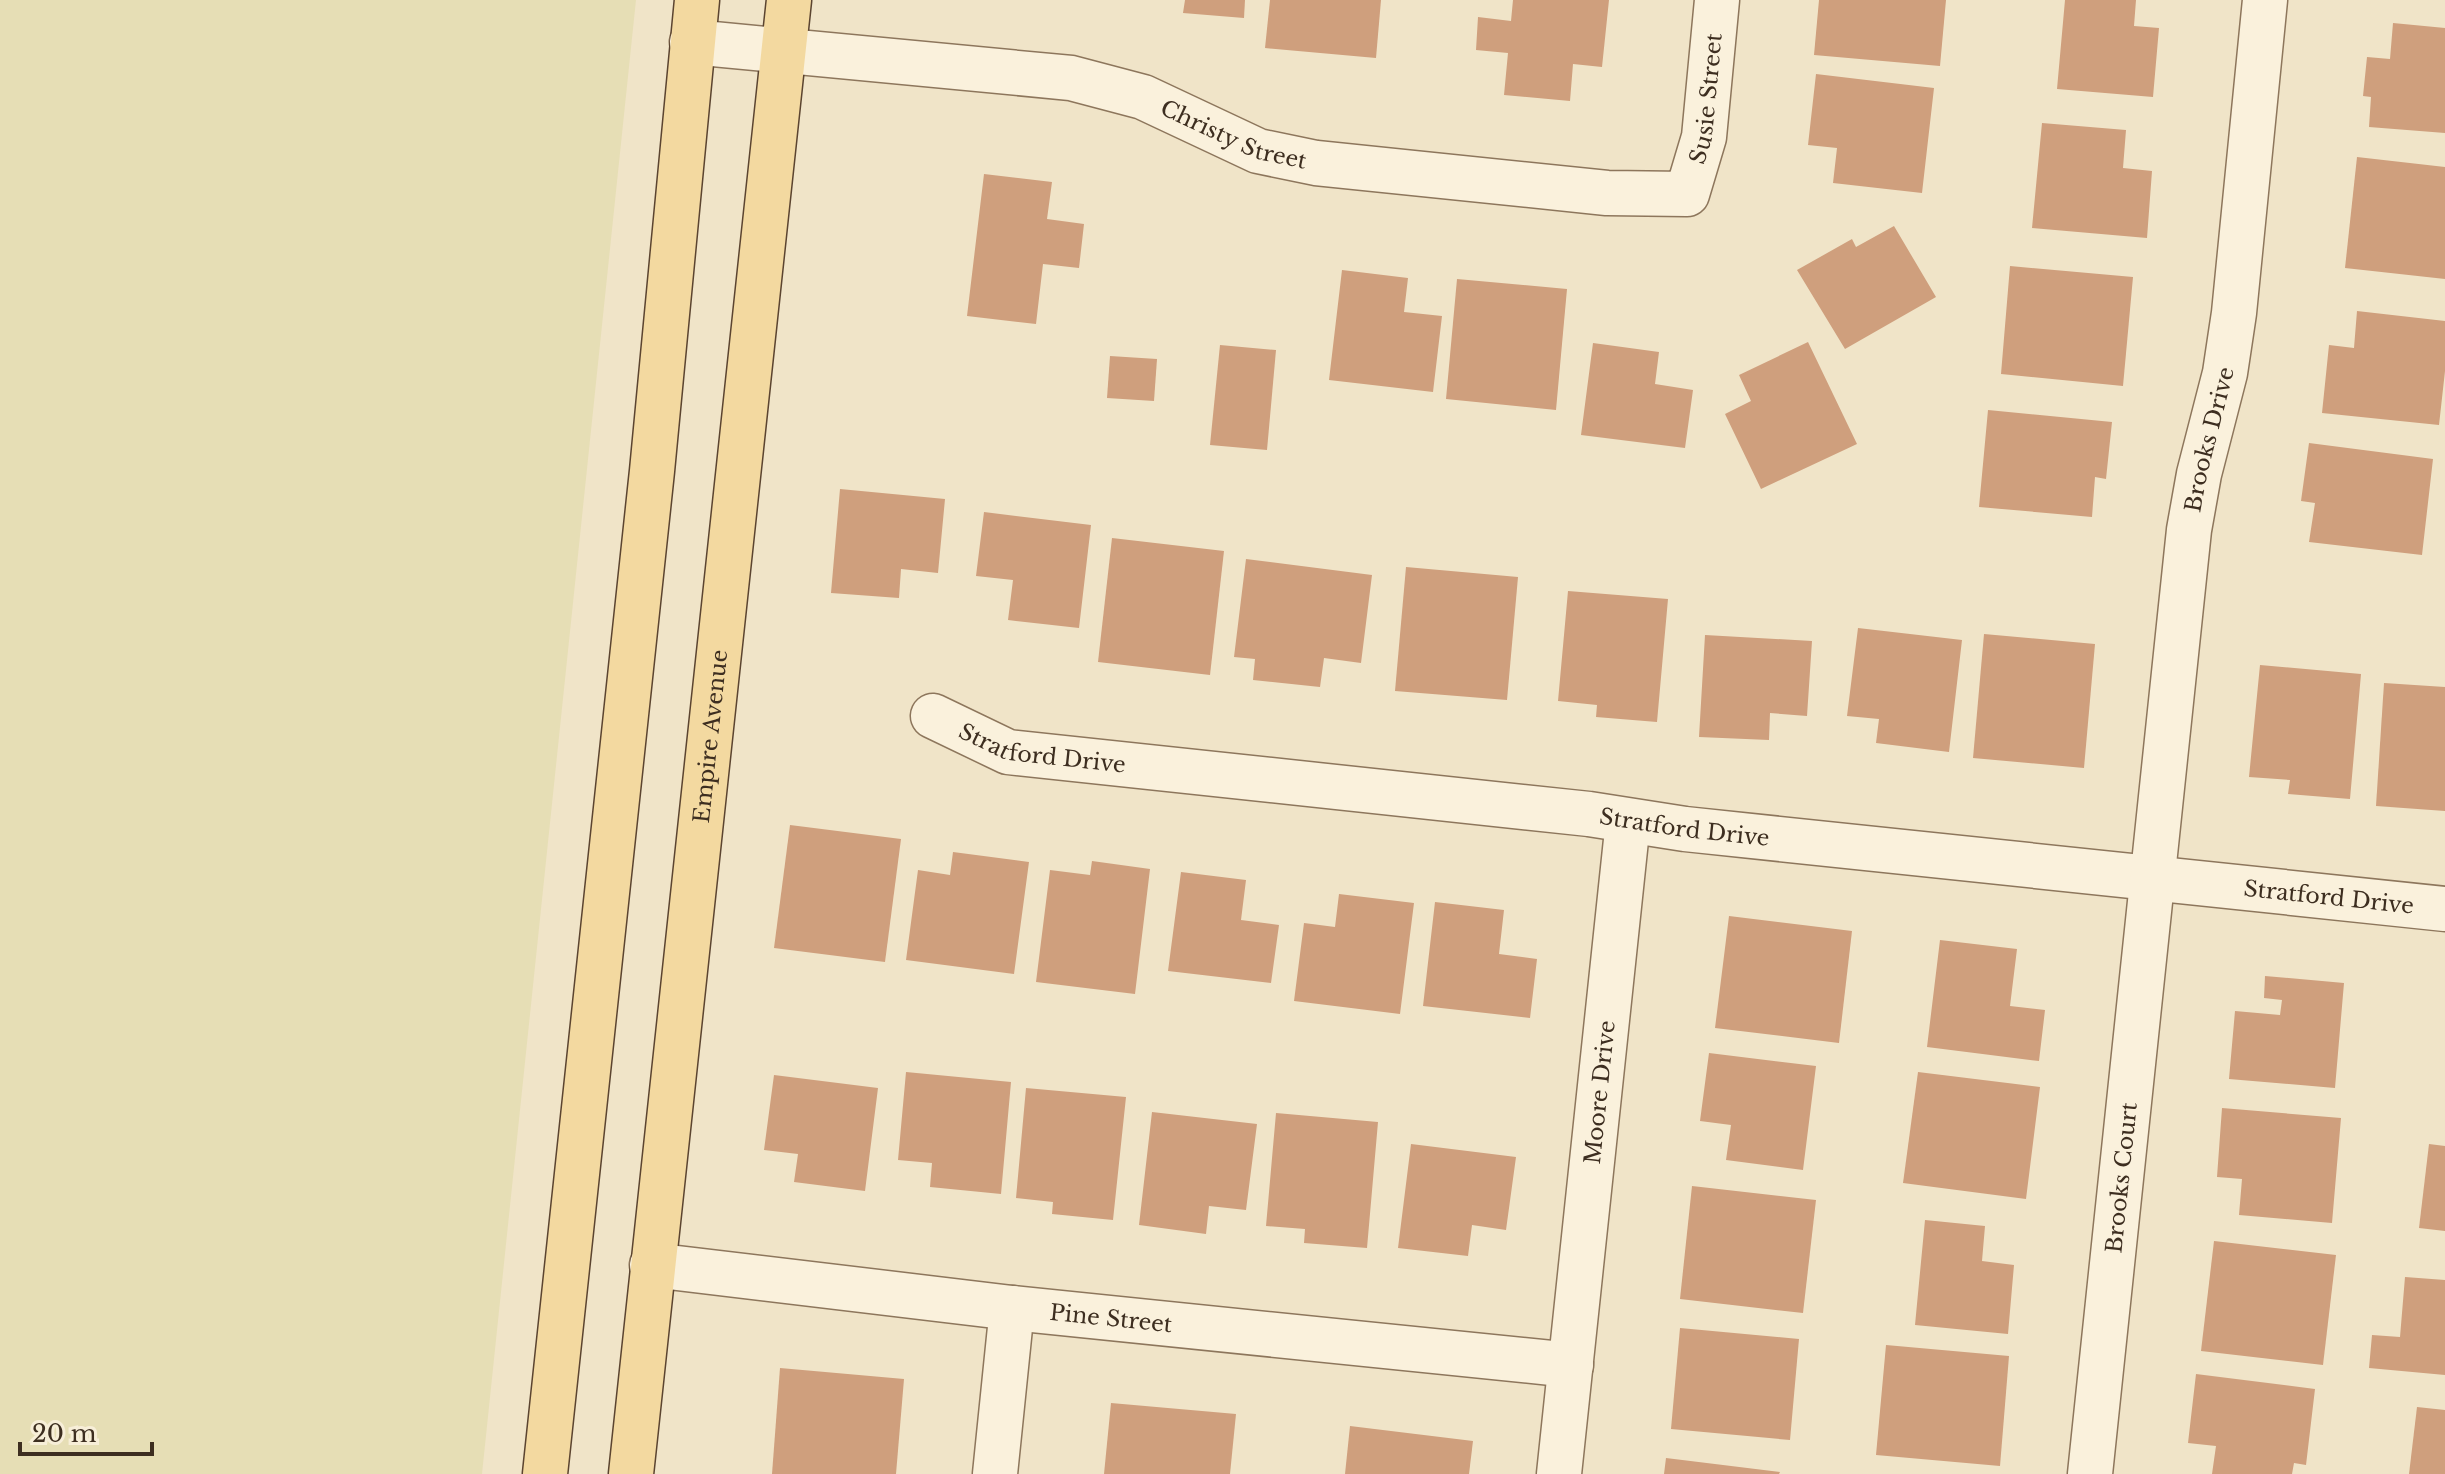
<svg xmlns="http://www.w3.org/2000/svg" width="2445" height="1474" viewBox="0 0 2445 1474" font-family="'Libre Baskerville',serif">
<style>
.farmland{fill:#e6deb5}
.building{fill:#cf9f7d}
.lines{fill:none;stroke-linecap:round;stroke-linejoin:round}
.minor-casing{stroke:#8d765c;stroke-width:47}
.major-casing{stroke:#5b4430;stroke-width:47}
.minor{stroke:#faf1dc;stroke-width:44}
.major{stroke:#f3d9a0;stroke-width:44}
.labels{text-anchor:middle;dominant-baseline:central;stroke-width:7;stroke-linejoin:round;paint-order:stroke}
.street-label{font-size:22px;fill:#3d2e20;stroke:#f7eed8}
</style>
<rect width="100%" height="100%" fill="#f0e4c8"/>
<polygon class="farmland" points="0,0 636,0 482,1474 0,1474"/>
<g class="building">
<polygon points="1185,0 1245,0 1244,18 1183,13"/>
<polygon points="1270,0 1381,0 1376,58 1265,48"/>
<polygon points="1513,0 1609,0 1602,67 1573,64 1570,101 1504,95 1508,53 1476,50 1478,17 1511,21"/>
<polygon points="1819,0 1946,0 1940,66 1814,55"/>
<polygon points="2065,0 2136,0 2134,26 2159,28 2153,97 2057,89"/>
<polygon points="2393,23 2445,28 2445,133 2369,127 2371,97 2363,96 2367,57 2390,59"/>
<polygon points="1816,74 1934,88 1922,193 1833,183 1837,148 1808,145"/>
<polygon points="2042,123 2126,130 2123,168 2152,171 2147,238 2032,228"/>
<polygon points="2357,157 2445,167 2445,279 2345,268"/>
<polygon points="984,174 1052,182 1047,219 1084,224 1079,268 1043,264 1036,324 967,316"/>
<polygon points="1894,226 1936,297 1845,349 1797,270 1852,239 1856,247"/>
<polygon points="2010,266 2133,277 2123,386 2001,374"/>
<polygon points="1342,270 1408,278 1404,312 1442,316 1433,392 1329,380"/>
<polygon points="1457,279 1567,289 1556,410 1446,399"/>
<polygon points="2357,311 2445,321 2445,371 2439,425 2322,413 2329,345 2354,348"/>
<polygon points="1808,342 1857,444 1761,489 1725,414 1751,401 1739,375"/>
<polygon points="1593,343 1659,352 1655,384 1693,390 1685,448 1581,435"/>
<polygon points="1220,345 1276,350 1267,450 1210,445"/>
<polygon points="1110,356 1157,359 1154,401 1107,398"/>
<polygon points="1988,410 2112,422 2106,479 2095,477 2092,517 1979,507"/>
<polygon points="2309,443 2433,459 2422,555 2309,542 2315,503 2301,501"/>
<polygon points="840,489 945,499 938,573 901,569 899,598 831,593"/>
<polygon points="984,512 1091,525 1079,628 1008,620 1013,580 976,576"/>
<polygon points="1112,538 1224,551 1210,675 1098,662"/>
<polygon points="1246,559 1372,575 1361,663 1324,658 1320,687 1253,680 1255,659 1234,657"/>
<polygon points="1406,567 1518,577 1507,700 1395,691"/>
<polygon points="1568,591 1668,599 1657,722 1596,717 1597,705 1558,701"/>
<polygon points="1858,628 1962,640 1949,752 1876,743 1879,719 1847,716"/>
<polygon points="1984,634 2095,644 2084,768 1973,758"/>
<polygon points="1705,635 1812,641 1807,716 1770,713 1769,740 1699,737"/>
<polygon points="2260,665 2361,674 2350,799 2288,794 2290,780 2249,777"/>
<polygon points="2384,683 2445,687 2445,811 2376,806"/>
<polygon points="790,825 901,839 885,962 774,948"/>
<polygon points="953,852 1029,862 1014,974 906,960 918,870 950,875"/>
<polygon points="1092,861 1150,869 1135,994 1036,982 1050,870 1090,875"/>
<polygon points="1181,872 1246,880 1241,920 1279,925 1271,983 1168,971"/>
<polygon points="1339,894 1414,903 1400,1014 1294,1001 1304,923 1335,927"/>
<polygon points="1435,902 1504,910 1499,954 1537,959 1530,1018 1423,1006"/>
<polygon points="1729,916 1852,931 1839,1043 1715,1028"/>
<polygon points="1940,940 2017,949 2010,1006 2045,1010 2039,1061 1927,1047"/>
<polygon points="2265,976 2344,983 2335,1088 2229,1079 2235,1011 2280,1015 2282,1000 2264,998"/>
<polygon points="1709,1053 1816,1066 1803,1170 1726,1160 1731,1125 1700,1121"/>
<polygon points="906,1072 1011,1082 1001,1194 930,1187 932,1163 898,1160"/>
<polygon points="1918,1072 2040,1087 2026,1199 1903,1183"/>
<polygon points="774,1075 878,1088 865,1191 794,1182 798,1154 764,1150"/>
<polygon points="1026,1088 1126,1097 1113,1220 1052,1214 1053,1202 1016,1198"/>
<polygon points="2222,1108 2341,1118 2332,1223 2239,1215 2242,1179 2217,1177"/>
<polygon points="1152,1112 1257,1124 1246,1210 1209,1206 1206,1234 1139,1225"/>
<polygon points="1276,1113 1378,1122 1367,1248 1304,1243 1305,1229 1266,1226"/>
<polygon points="1411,1144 1516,1157 1506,1230 1472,1225 1468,1256 1398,1248"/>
<polygon points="2429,1144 2445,1146 2445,1231 2419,1228"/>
<polygon points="1692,1186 1816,1200 1803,1313 1680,1299"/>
<polygon points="1925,1220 1985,1226 1982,1261 2014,1265 2008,1334 1915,1325"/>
<polygon points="2214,1241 2336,1255 2323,1365 2201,1351"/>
<polygon points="2405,1277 2445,1280 2445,1375 2369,1368 2372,1335 2400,1337"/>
<polygon points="1680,1328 1799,1339 1790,1440 1671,1429"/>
<polygon points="1886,1345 2009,1356 2000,1466 1876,1455"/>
<polygon points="780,1368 904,1379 896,1474 772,1474"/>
<polygon points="2196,1374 2315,1389 2306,1465 2294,1463 2292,1474 2212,1474 2216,1446 2188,1443"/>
<polygon points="1111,1403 1236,1414 1230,1474 1104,1474"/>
<polygon points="2417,1407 2445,1410 2445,1474 2409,1474"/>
<polygon points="1350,1426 1473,1441 1469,1474 1345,1474"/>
<polygon points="1666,1458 1780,1472 1779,1474 1664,1474"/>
</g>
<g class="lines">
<defs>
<g id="minor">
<path id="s1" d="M692,42l379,36 72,19 115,54 58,12 291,30 80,1 17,-57 13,-137"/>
<path id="s2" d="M933,716l75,36 581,62 96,15 760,80"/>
<path id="s3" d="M652,1265l360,43 559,57"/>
<polyline points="995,1474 1012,1308"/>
<path id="s4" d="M1559,1474l69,-653"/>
<path id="s5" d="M2090,1474l99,-944 10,-56 26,-101 9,-60 31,-313"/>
</g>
<g id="major">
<polyline points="545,1474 652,471 697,0"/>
<path id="s6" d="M631,1474l158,-1474"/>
</g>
</defs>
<use href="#minor" class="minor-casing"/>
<use href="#major" class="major-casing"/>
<use href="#minor" class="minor"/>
<use href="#major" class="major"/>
</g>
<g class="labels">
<g class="street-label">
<text stroke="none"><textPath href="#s1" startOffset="1112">Susie Street</textPath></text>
<text stroke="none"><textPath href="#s1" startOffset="554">Christy Street</textPath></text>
<text stroke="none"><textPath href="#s5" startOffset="1042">Brooks Drive</textPath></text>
<text stroke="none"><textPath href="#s6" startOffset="742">Empire Avenue</textPath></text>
<text stroke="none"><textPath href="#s2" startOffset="116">Stratford Drive</textPath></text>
<text stroke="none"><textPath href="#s2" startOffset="764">Stratford Drive</textPath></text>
<text stroke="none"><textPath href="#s2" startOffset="1412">Stratford Drive</textPath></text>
<text stroke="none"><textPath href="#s4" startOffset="384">Moore Drive</textPath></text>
<text stroke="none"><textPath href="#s5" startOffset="298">Brooks Court</textPath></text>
<text stroke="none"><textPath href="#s3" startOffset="462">Pine Street</textPath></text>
</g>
</g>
<path d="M20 1442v12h132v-12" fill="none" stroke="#3d2e20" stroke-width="4"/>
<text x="32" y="1442" font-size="24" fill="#3d2e20" stroke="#f7eed8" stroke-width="6" paint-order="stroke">20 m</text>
</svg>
